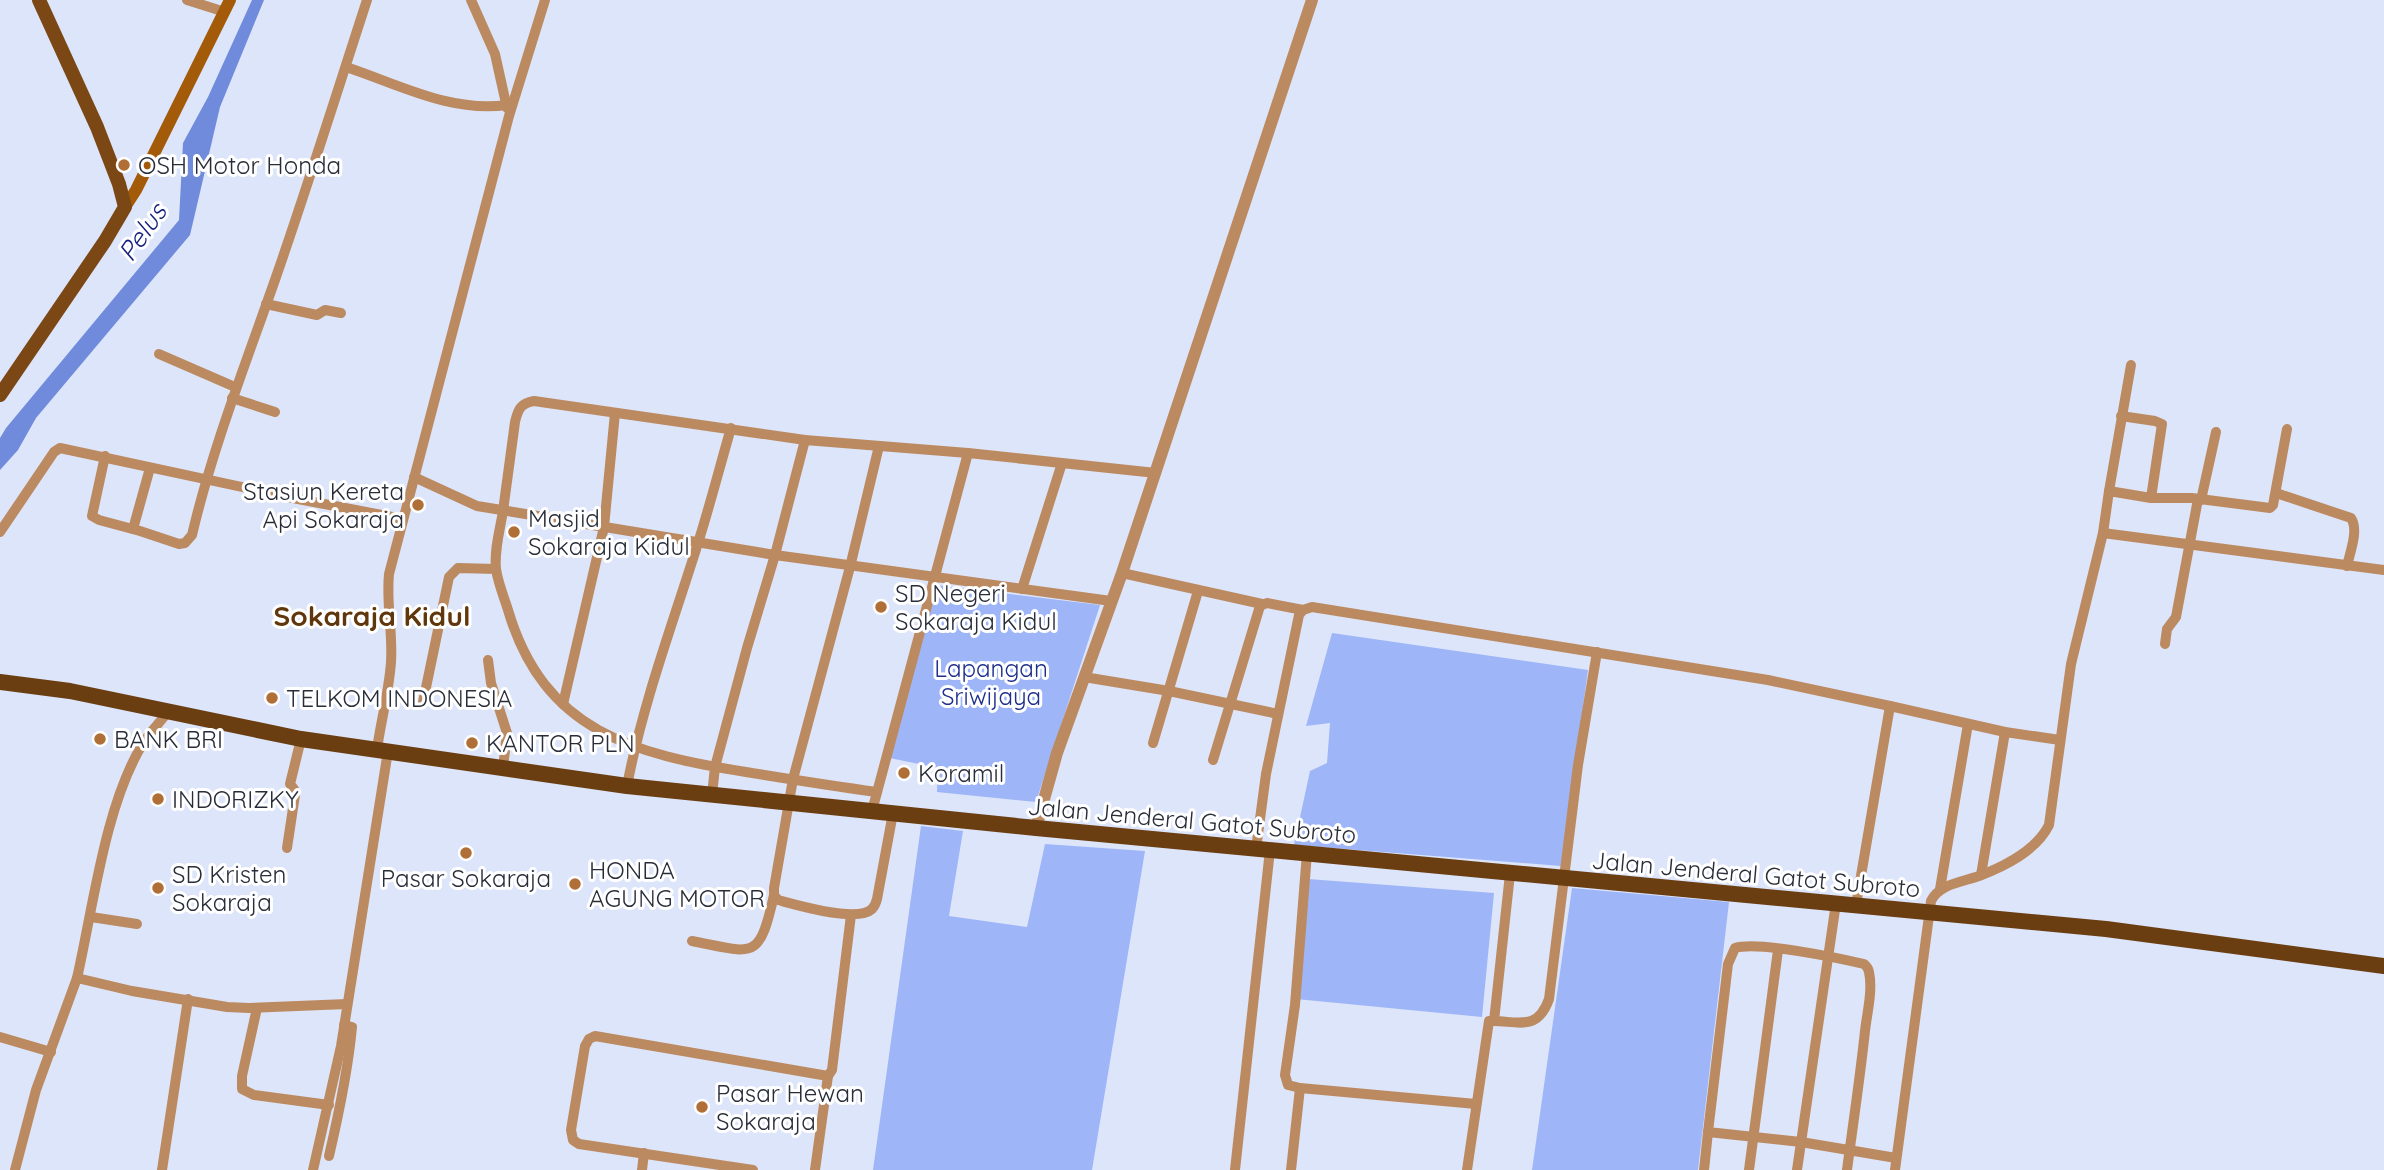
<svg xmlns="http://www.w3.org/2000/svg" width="2384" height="1170" viewBox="0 0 2384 1170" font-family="Quicksand,sans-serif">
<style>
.green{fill:#9eb6f8}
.water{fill:#708bdb}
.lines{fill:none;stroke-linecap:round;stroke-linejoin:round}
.minor{stroke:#bc8a61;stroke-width:10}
.tertiary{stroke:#bc8a61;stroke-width:12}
.secondary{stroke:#a35b09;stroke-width:12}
.primary{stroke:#7b4715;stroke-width:14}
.trunk{stroke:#6b3e12;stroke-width:16}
.poi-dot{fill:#af6f37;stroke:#fff;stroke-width:2.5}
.labels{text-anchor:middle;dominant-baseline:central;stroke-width:6;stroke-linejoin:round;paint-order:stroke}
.poi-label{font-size:24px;fill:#282d3a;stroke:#fff;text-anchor:start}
.park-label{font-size:24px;fill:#1f2f8c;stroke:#fff}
.street-label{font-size:24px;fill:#282d3a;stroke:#fff}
.water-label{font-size:26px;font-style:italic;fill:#141e7b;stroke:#fff}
.quarter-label{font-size:28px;font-weight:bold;fill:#60360c;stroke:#fff}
</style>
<rect width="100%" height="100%" fill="#dde5fa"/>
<g class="green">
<polygon points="935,585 1100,605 1036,802 937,792 938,768 885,757"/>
<polygon points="1332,633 1588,670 1561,866 1294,845 1310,771 1327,763 1330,723 1306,726"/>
<polygon points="921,826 963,831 949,916 1027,927 1045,844 1145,851 1092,1170 873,1170"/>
<polygon points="1308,879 1494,893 1482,1017 1296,999"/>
<polygon points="1572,888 1729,902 1698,1170 1532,1170"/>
</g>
<polygon class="water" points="252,0 264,0 220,107 190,235 36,418 18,450 0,470 0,438 6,428 179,220 183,143 208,97"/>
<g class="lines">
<g class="minor">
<polyline points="187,0 225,12"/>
<polyline points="471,0 495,54 507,108"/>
<path d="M346,67c52,17 104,46 161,38"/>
<polyline points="266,304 317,315 325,310 341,313"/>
<polyline points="159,354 235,387"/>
<polyline points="232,398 275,412"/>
<polyline points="2121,416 2155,421 2162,424 2151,498"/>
<path d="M805,440l-271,-39c-13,2 -16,8 -19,21 -4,30 -8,59 -12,89 -3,19 -9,39 -7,58 2,14 8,28 12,41 36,122 126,144 238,162 43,7 87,14 131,20"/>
<path d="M879,446l-29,121 -57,212 -19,109v7l4,5c19,5 79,23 94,9 3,-3 4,-6 5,-10l16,-86"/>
<path d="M105,456l-13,60 7,4 41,11 39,13 6,-1 7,-8c21,-89 54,-172 84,-258 32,-92 61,-185 91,-277"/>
<polyline points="414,477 477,506 775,555 805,440 968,453 1156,473"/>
<polyline points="2109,491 2131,365"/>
<path d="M2276,493l75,25c8,12 -1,34 -4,48"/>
<polyline points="2201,500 2216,432"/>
<polyline points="133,529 150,468"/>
<polyline points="0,532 54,452 60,448 298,499 403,519"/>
<polyline points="2103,533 2384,570"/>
<polyline points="1122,573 1262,604"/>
<polyline points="1022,589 1062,463"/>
<polyline points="2165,644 2167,629 2176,617 2198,499"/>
<polyline points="488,660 491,683 507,733 503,768"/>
<polyline points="1084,677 1169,691 1278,714"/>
<polyline points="423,702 449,577 458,568 496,569"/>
<polyline points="563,704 604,527 615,413"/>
<polyline points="1153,743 1198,591"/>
<path d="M377,749c4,-28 12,-58 14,-87 2,-30 -5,-58 -2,-88l120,-458 36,-116"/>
<polyline points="1213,760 1260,606 1267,603 1303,610"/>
<path d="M627,786c16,-84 46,-163 71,-243 12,-38 22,-77 33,-115"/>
<polyline points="712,795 715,767 747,648 775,555 1111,601"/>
<polyline points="872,811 968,453"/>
<polyline points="287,848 295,795 294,789 290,784 301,739"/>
<polyline points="1256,849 1266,774 1299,615 1303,610 1312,607 1768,680 1890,706"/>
<polyline points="1981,875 2005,732"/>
<polyline points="1940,889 1968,724"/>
<polyline points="1856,905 1890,706 2005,732 2060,740"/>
<polyline points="91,917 137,924"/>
<path d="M692,941c62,12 67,21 82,-46"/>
<path d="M77,978c16,-70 28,-172 65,-233 7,-12 18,-23 26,-33"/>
<polyline points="257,1008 242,1076 242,1089 254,1095 329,1105"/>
<path d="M1494,1021c27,1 44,9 55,-22l29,-234 19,-113"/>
<polyline points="0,1037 51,1052"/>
<polyline points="1300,1088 1476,1104"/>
<path d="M329,1156c10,-43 19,-85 23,-129l-8,-2"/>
<polyline points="15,1170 36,1090 77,978 132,991 227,1007 249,1008 347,1004"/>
<polyline points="162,1170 188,999"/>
<polyline points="313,1170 341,1046 388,751"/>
<polyline points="642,1170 644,1153"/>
<polyline points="753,1170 579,1144 573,1140 571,1130 585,1046 589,1039 595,1036 828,1076"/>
<polyline points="815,1170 828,1076 832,1070 851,915"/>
<polyline points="1235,1170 1270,850"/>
<polyline points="1291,1170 1300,1088 1288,1085 1285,1075 1295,1005 1307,853"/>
<polyline points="1467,1170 1489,1021 1494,1021 1510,874"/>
<polyline points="1704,1170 1708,1132"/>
<polyline points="1749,1170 1778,950"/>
<polyline points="1797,1170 1836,903"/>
<path d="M1847,1170c6,-46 13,-92 18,-139 2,-18 8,-41 4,-59 -1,-5 -2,-5 -5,-8 -26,-6 -106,-23 -129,-16l-7,16 -20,168 93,10 95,16"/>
<path d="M1895,1170l36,-269c8,-17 31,-19 48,-25 26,-10 57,-25 70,-51l22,-161 32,-131 6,-42 42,7h41l78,10 3,-3 14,-76"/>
</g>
<polyline class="tertiary" points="1036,828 1057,753 1122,573 1312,0"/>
<polyline class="secondary" points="125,207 136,190 230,0"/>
<polyline class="primary" points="0,395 105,241 125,207 119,184 97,127 39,0"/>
<polyline class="trunk" points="0,682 70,691 301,739 627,786 1036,828 2106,929 2384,966"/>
</g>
<g class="poi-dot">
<circle cx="124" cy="165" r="7"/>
<circle cx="418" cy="505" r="7"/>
<circle cx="514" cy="532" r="7"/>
<circle cx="881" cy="607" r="7"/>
<circle cx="272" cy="698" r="7"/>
<circle cx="100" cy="739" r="7"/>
<circle cx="472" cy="743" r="7"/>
<circle cx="904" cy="773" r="7"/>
<circle cx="158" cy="799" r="7"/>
<circle cx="466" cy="853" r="7"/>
<circle cx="575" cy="884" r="7"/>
<circle cx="158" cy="888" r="7"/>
<circle cx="702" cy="1107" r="7"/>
</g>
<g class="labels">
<g class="poi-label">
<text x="138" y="165">OSH Motor Honda</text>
<text x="404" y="491" text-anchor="end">Stasiun Kereta<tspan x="404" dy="28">Api Sokaraja</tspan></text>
<text x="528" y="518">Masjid<tspan x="528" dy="28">Sokaraja Kidul</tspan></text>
<text x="895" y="593">SD Negeri<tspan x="895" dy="28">Sokaraja Kidul</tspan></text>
<text x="286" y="698">TELKOM INDONESIA</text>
<text x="114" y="739">BANK BRI</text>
<text x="486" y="743">KANTOR PLN</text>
<text x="918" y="773">Koramil</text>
<text x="172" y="799">INDORIZKY</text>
<text x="589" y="870">HONDA<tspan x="589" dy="28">AGUNG MOTOR</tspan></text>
<text x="172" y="874">SD Kristen<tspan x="172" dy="28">Sokaraja</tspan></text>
<text x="466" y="878" text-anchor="middle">Pasar Sokaraja</text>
<text x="716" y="1093">Pasar Hewan<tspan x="716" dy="28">Sokaraja</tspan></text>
</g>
<g class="park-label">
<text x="991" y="668">Lapangan<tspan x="991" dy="28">Sriwijaya</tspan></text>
</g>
<g class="street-label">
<text transform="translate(1192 820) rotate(5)">Jalan Jenderal Gatot Subroto</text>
<text transform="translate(1756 874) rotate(5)">Jalan Jenderal Gatot Subroto</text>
</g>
<g class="water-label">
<text transform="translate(142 232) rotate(-55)">Pelus</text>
</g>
<g class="quarter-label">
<text x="372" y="615">Sokaraja Kidul</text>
</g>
</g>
</svg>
